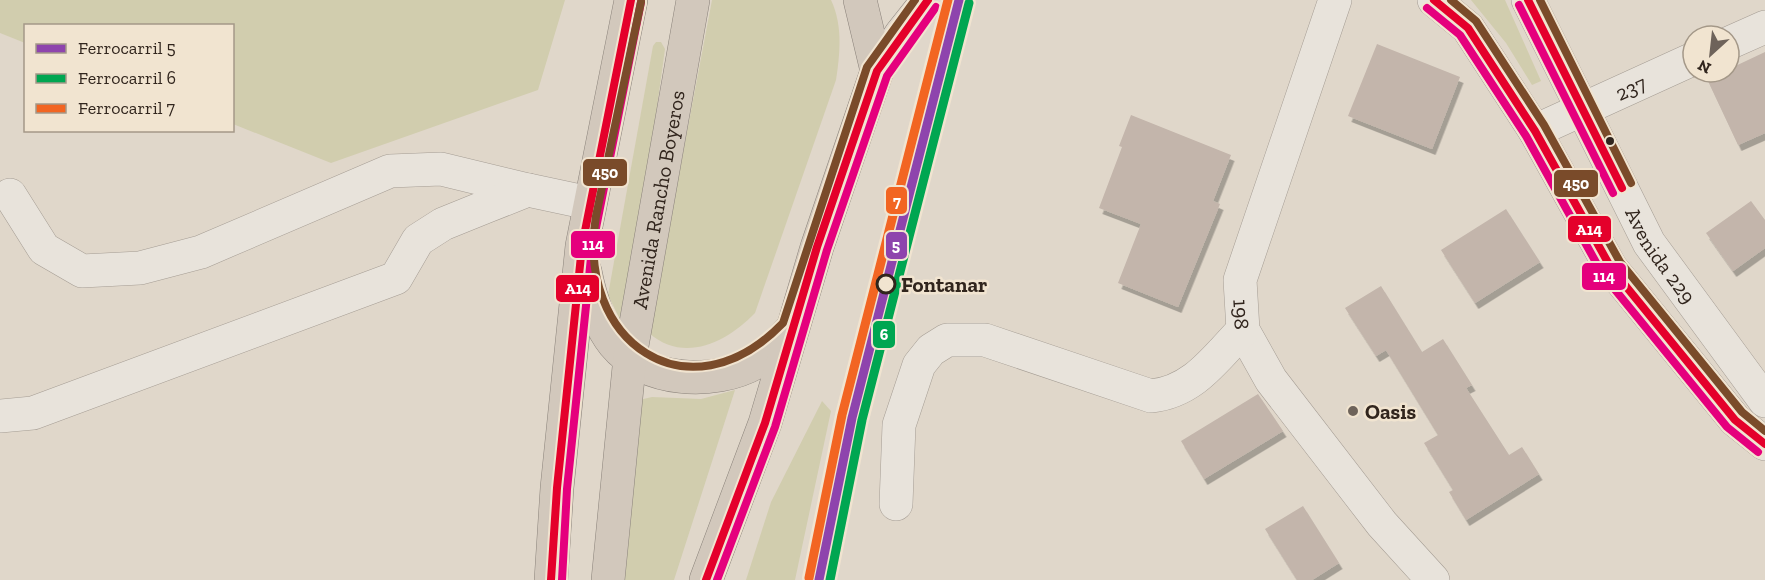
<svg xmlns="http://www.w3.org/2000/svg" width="1765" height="580" viewBox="0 0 1765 580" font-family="'Zilla Slab',serif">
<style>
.green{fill:#d1cdae}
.building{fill:#c3b5ab;filter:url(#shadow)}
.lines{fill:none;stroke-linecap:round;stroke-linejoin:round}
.minor-casing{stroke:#a59d94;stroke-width:34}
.major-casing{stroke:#8a827a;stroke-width:34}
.highway-casing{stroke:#8a827a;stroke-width:34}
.minor{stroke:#e8e3db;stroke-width:33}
.major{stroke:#e0d8cd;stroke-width:33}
.highway{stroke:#d2c8bc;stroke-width:33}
.bus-1-casing{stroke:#f1e4d0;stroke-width:12}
.bus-2-casing{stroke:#f1e4d0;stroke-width:12}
.bus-3-casing{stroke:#f1e4d0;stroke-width:12}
.bus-1{stroke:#e4002b;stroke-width:8}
.bus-2{stroke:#e5007d;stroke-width:8}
.bus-3{stroke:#7a4b2a;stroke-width:8}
.rail-1-casing{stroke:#f1e4d0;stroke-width:14}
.rail-2-casing{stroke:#f1e4d0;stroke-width:14}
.rail-3-casing{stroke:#f1e4d0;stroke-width:14}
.rail-1{stroke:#8e44ad;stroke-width:9}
.rail-2{stroke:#00a651;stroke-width:9}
.rail-3{stroke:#f26522;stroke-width:9}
.bus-dot{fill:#31251d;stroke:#f1e4d0;stroke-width:2}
.stop-dot{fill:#f1e4d0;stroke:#31251d;stroke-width:3}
.poi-dot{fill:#6e635a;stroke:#f1e4d0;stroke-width:2}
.labels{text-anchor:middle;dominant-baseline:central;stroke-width:5;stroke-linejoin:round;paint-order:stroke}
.street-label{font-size:21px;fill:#31251d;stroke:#f1e4d0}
.stop-label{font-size:21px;font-weight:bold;fill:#31251d;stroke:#f1e4d0;text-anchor:start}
.poi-label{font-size:21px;font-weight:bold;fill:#31251d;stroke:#f1e4d0;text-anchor:start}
.line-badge{stroke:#f1e4d0;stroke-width:2}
.badge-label{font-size:16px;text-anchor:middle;font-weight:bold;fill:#fff}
</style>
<defs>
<filter id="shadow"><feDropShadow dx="3.5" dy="6" stdDeviation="0" flood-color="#0004"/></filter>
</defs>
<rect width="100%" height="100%" fill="#e0d7ca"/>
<g class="green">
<polygon points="0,0 565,0 538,90 331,163 233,124 232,26 26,26 25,43 0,33"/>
<path d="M712,0h119c12,25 9,54 5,80l-81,233c-28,29 -71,51 -106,20z"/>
<polygon points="1471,0 1505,0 1541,81 1532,85 1506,43"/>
<polygon points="656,42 661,42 665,49 626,332 608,295 653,46"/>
<polygon points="735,390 674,580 620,580 639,400 652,397 701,399"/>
<polygon points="822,401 831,411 795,580 746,580 771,502"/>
</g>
<g class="building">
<polygon points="1377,44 1460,77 1432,149 1348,116"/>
<polygon points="1765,52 1765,133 1738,145 1707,79 1722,72 1729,72 1729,69"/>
<polygon points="1131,115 1231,155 1213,201 1220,204 1178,307 1118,283 1141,224 1099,208 1122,147 1119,146"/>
<polygon points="1751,201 1765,220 1765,248 1733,271 1706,233"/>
<polygon points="1506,209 1540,262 1475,303 1441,250"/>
<polygon points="1381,286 1422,352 1443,339 1472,385 1466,388 1509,455 1522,447 1539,474 1466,520 1449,492 1453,490 1424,443 1438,435 1386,350 1376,356 1345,308"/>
<polygon points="1258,394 1283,431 1204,479 1181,441"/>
<polygon points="1303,506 1339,563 1312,580 1297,580 1265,529"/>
</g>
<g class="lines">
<defs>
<g id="minor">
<path id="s1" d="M1335,0l-95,280 3,50 28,50 111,144 51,56"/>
<polyline points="1434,0 1468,28 1535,131 1611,268 1735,420 1765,444"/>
<path id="s2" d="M1528,0l121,243 116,158"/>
<polyline points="1729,43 1765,27"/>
<path id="s3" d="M1535,131l158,-72"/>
<polyline points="10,195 44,249 82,271 140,268 201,252 390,171 441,169 528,190"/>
<polyline points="0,416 33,413 396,278 418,240 443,224 485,207 528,190 589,203"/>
<path d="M896,504l3,-79 20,-60 12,-15 16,-10h38l166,56c42,-4 64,-37 92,-66"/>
</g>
<polyline id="major" points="877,71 901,34 928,0"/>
<g id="highway">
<path d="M585,271c5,25 13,53 29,73 31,38 100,42 141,19 15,-9 25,-21 37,-34"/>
<polyline points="551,580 557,488 582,246 631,0"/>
<path id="s4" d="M608,580l22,-223 63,-357"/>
<polyline points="706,580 765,423 817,247 877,71 860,0"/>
</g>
</defs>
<use href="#minor" class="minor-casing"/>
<use href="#major" class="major-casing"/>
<use href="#highway" class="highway-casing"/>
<use href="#minor" class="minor"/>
<use href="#major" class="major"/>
<use href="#highway" class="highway"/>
<defs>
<g id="bus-1">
<polyline points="1434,0 1468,28 1535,131 1611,268 1735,420 1765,444"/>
<polyline points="1528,0 1622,188"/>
<polyline points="551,580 557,488 582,246 631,0"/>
<polyline points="706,580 765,423 817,247 877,71 928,0"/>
</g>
<g id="bus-2">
<polyline points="1519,5 1613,193"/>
<polyline points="1427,8 1460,35 1526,136 1603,275 1727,427 1758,452"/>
<polyline points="562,580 567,489 592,248 641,2"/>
<polyline points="717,580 775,427 827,250 887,76 936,7"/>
</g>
<g id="bus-3">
<polyline points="1451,0 1476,21 1544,125 1620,262 1742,412 1765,431"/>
<polyline points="1540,0 1631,183"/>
<path d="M641,2l-45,214c-21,125 92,205 187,107l84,-256 48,-67"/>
</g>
</defs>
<use href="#bus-1" class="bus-1-casing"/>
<use href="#bus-2" class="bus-2-casing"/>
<use href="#bus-3" class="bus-3-casing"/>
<use href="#bus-1" class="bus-1"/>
<use href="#bus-2" class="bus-2"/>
<use href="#bus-3" class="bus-3"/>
<defs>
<polyline id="rail-1" points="819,580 852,418 959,0"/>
<polyline id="rail-2" points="830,580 862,420 969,3"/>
<polyline id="rail-3" points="809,578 842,415 948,0"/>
</defs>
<use href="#rail-1" class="rail-1-casing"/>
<use href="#rail-2" class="rail-2-casing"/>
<use href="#rail-3" class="rail-3-casing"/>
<use href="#rail-1" class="rail-1"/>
<use href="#rail-2" class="rail-2"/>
<use href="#rail-3" class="rail-3"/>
</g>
<circle class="bus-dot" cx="1610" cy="141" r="5"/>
<circle class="stop-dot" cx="886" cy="284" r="9"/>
<circle class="poi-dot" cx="1353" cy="411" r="6"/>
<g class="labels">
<g class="street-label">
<text stroke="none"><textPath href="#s3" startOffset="105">237</textPath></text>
<text stroke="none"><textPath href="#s4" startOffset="384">Avenida Rancho Boyeros</textPath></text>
<text stroke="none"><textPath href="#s2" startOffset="288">Avenida 229</textPath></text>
<text stroke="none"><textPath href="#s1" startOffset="330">198</textPath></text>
</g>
<g class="stop-label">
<text x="901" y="284">Fontanar</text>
</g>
<g class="poi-label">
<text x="1365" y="411">Oasis</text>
</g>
</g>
<g class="line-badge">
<rect x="582" y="158" width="46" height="29" rx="6" fill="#7a4b2a"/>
<rect x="1553" y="169" width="46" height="29" rx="6" fill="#7a4b2a"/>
<rect x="885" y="186" width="23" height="29" rx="6" fill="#f26522"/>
<rect x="1567" y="215" width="45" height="28" rx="6" fill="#e4002b"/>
<rect x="570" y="230" width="46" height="29" rx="6" fill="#e5007d"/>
<rect x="885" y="231" width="23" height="29" rx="6" fill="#8e44ad"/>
<rect x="1581" y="262" width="46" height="29" rx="6" fill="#e5007d"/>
<rect x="555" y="274" width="45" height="29" rx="6" fill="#e4002b"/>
<rect x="872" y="320" width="24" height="29" rx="6" fill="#00a651"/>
</g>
<g class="badge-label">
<text x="605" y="178">450</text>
<text x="1576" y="189">450</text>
<text x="897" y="207">7</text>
<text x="1589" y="235">A14</text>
<text x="593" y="250">114</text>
<text x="896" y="251">5</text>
<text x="1604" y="282">114</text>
<text x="578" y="294">A14</text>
<text x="884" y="340">6</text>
</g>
<rect x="24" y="24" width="210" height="108" fill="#f1e4d0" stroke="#a49888" stroke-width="1.5"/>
<rect x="36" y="44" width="30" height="9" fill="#8e44ad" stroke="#a49888" stroke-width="1.5"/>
<text x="78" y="54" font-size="18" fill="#31251d">Ferrocarril 5</text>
<rect x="36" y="74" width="30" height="9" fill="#00a651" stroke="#a49888" stroke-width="1.5"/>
<text x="78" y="84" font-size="18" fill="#31251d">Ferrocarril 6</text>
<rect x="36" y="104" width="30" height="9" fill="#f26522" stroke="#a49888" stroke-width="1.5"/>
<text x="78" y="114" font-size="18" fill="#31251d">Ferrocarril 7</text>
<g transform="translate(1711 54) rotate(207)"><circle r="28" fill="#f1e4d0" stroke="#a49888" stroke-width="1.5"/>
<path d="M0-4.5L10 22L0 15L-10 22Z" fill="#6e635a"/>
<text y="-9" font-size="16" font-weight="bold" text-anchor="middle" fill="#31251d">N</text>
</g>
</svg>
